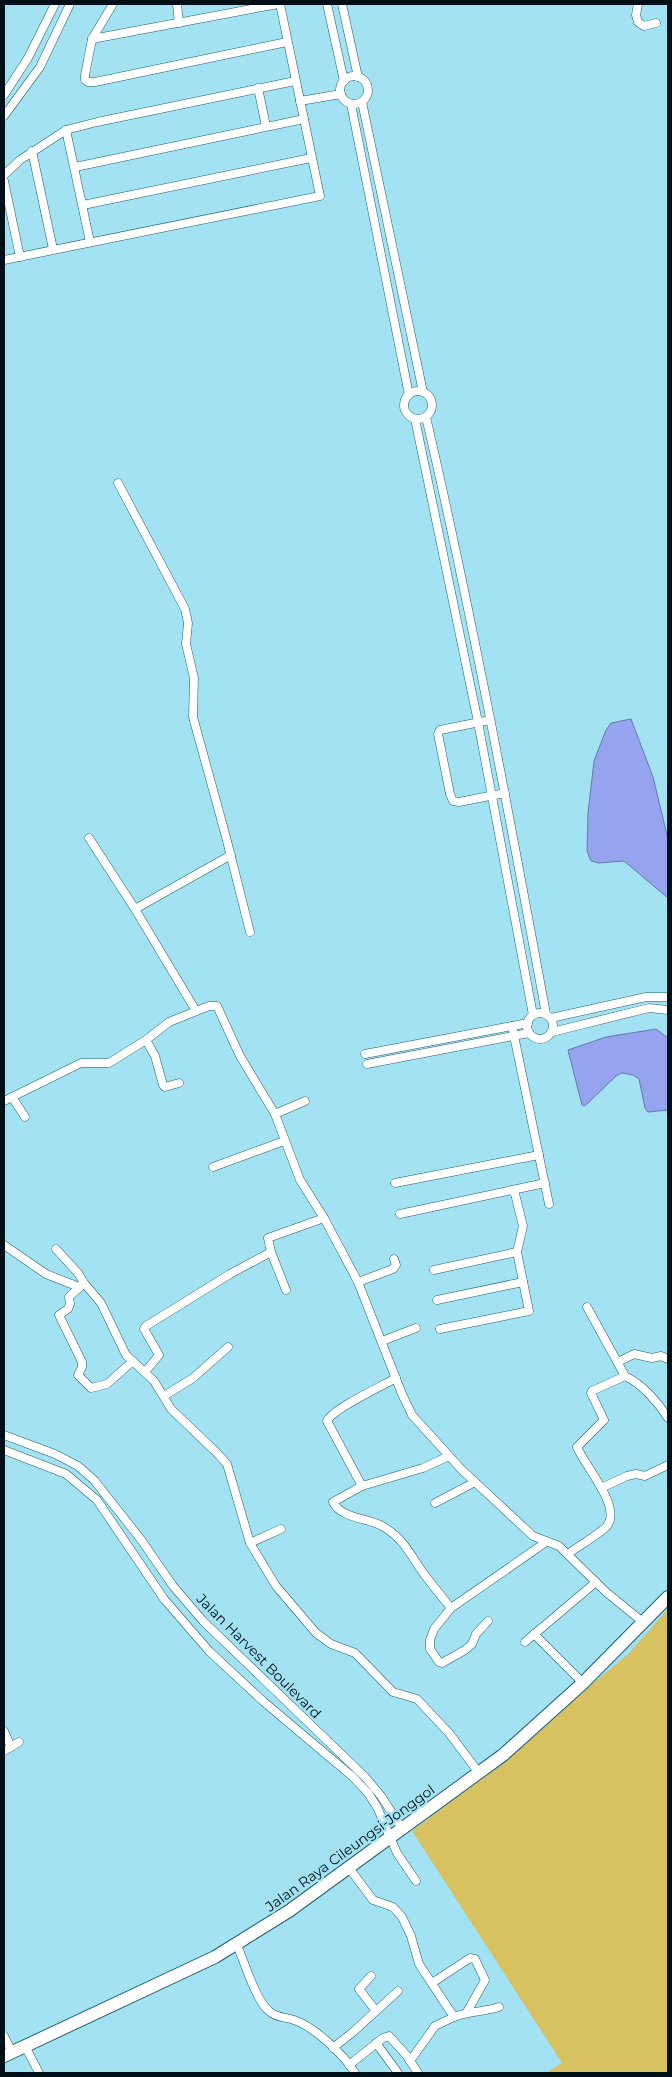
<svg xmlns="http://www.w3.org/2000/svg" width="672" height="2077" viewBox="0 0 672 2077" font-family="Montserrat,sans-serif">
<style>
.green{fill:#d8c160}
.water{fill:#96a3ef;stroke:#6977ae}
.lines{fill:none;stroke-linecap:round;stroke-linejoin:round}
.minor-casing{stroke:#1f606f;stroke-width:9}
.primary-casing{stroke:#1f606f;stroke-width:14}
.minor{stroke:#fff;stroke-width:8}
.primary{stroke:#fff;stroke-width:12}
.labels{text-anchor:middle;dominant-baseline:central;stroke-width:5;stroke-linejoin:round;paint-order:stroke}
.street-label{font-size:14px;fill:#001016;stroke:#a3e2f3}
</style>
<rect width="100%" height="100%" fill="#a3e2f3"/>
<polygon class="green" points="668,1609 668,2073 546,2073 562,2063 412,1831 463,1792 628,1654"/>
<g class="water">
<polygon points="631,719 653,777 668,839 668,898 624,861 599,863 591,861 587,851 588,813 594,761 606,730 611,723"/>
<polygon points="656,1029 668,1038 668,1110 648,1112 645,1108 639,1079 633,1075 622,1073 616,1076 587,1104 584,1106 582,1105 568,1050 606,1037"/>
</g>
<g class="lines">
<defs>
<g id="minor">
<polyline points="113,4 92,39 85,75 85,80 88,82 95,82 287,42"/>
<polyline points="177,4 179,23"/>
<polyline points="327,4 344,81"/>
<polyline points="342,4 358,77"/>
<polyline points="638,4 636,15 638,22 644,26 656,23"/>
<polyline points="92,39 278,4"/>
<circle cx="354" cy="90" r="14"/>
<polyline points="258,88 266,126"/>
<polyline points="4,95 28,58 55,4"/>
<polyline points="300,101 341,94"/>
<polyline points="362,102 423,392"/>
<polyline points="351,104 409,395"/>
<polyline points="4,116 40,67 70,4"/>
<polyline points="66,130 90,242"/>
<polyline points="32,151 53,249"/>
<polyline points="75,167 304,119"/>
<polyline points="4,175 20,160 66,130 97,122 295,81"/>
<polyline points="4,181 20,257"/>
<polyline points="83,205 311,158"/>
<polyline points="4,260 320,196 280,4"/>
<circle cx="418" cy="405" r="14"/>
<path d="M426,417c46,198 83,397 120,597"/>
<polyline points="415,419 478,722 533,1015"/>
<polyline points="118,483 185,609 188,623 186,644 194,678 193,717 226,837 250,932"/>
<polyline points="490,720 440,730 438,734 450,794 453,801 459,802 505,793"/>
<polyline points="89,838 135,909 196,1011"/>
<polyline points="135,909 231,855"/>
<circle cx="540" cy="1026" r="13"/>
<polyline points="551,1018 646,997 668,997"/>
<polyline points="512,1026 549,1204"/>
<polyline points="552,1032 649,1008 668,1010"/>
<polyline points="146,1040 155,1056 163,1085 165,1087 179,1083"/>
<polyline points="365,1054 528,1023"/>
<polyline points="367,1064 529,1033"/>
<polyline points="12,1097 25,1117"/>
<polyline points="4,1101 81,1063 109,1063 146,1040 169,1022 209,1006 217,1006 240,1056 275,1114 300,1180 324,1218 358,1282 402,1394 412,1415 461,1469 533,1536 559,1546 606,1592 644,1623"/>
<polyline points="275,1114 305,1101"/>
<polyline points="213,1167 284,1141"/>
<polyline points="395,1183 539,1155"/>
<polyline points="400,1214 545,1183"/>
<polyline points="4,1245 46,1274 79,1287"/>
<polyline points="56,1249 78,1273 84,1283 101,1303 126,1355 154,1381 171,1409 216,1452 227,1464 250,1543 276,1586 316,1633 331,1644 355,1653 393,1692 417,1699 449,1733 479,1773"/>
<polyline points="434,1270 517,1252"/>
<polyline points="358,1282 393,1269 396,1265 394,1259"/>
<polyline points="84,1283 69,1297 70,1304 68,1309 59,1315 82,1362 82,1367 78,1375 91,1388 107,1384 133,1361"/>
<polyline points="286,1290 271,1252 268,1238 324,1218"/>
<polyline points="437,1300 523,1282"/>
<path d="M587,1307l38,69c17,8 33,26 43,42"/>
<polyline points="440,1329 529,1311 517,1252 523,1226 514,1190"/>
<polyline points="382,1341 416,1328"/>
<polyline points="618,1362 634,1354 652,1358 661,1356 668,1359"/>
<polyline points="145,1372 159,1355 144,1329 146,1326 230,1274 271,1252"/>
<polyline points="164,1396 193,1378 228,1347"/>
<polyline points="4,1435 55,1454 78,1466 94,1480 142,1541 173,1586 203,1621 365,1777 381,1796 403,1830"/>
<polyline points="4,1450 66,1474 97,1500 164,1599 209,1651 264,1702 353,1777 368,1793 377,1807 397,1853 416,1881"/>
<path d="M449,1456l-26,12 -61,18 -29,16c8,17 37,16 51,25 23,15 25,27 40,47 9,12 18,23 27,34"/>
<path d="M362,1486l-35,-65c5,-12 55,-35 69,-43"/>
<polyline points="601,1488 627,1476 636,1474 645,1476 668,1465"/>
<polyline points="435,1503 475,1482"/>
<polyline points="250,1543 281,1529"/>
<path d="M568,1554c12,-9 27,-17 38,-27 18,-18 -22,-62 -29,-80l27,-27 -13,-27 1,-2 33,-15"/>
<polyline points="488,1621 476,1634 472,1644 465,1650 442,1663 439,1662 430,1649 430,1640 434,1629 451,1608 546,1542"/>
<polyline points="534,1634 583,1683"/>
<polyline points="525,1642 596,1582"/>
<polyline points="4,1731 11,1747"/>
<polyline points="4,1751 19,1742"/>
<path d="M349,1868l24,32 20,7 9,10 9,19 8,28 35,53c15,-6 30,-5 45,-10"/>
<path d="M237,1945c7,16 19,56 32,66 7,7 17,6 25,9 21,7 50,35 61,53"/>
<polyline points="371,1976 359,1989 376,2011"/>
<polyline points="432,1983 470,1958 475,1959 485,1980 467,2012"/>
<polyline points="4,2036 12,2052"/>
<polyline points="376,2043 398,2073"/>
<polyline points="25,2046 39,2073"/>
<polyline points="333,2048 353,2032 398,1991"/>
<polyline points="410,2061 435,2026 454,2017"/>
<polyline points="349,2065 383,2038 389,2036 407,2056 418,2073"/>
</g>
<polyline id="primary" points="4,2056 215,1957 289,1911 503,1755 583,1683 668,1597"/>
</defs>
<use href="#minor" class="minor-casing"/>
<use href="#primary" class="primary-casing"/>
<use href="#minor" class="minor"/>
<use href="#primary" class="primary"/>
</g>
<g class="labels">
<g class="street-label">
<text transform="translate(259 1656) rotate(45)">Jalan Harvest Boulevard</text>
<text transform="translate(350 1848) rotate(-36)">Jalan Raya Cileungsi-Jonggol</text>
</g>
</g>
<rect width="672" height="2077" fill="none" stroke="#001016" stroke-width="10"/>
</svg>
